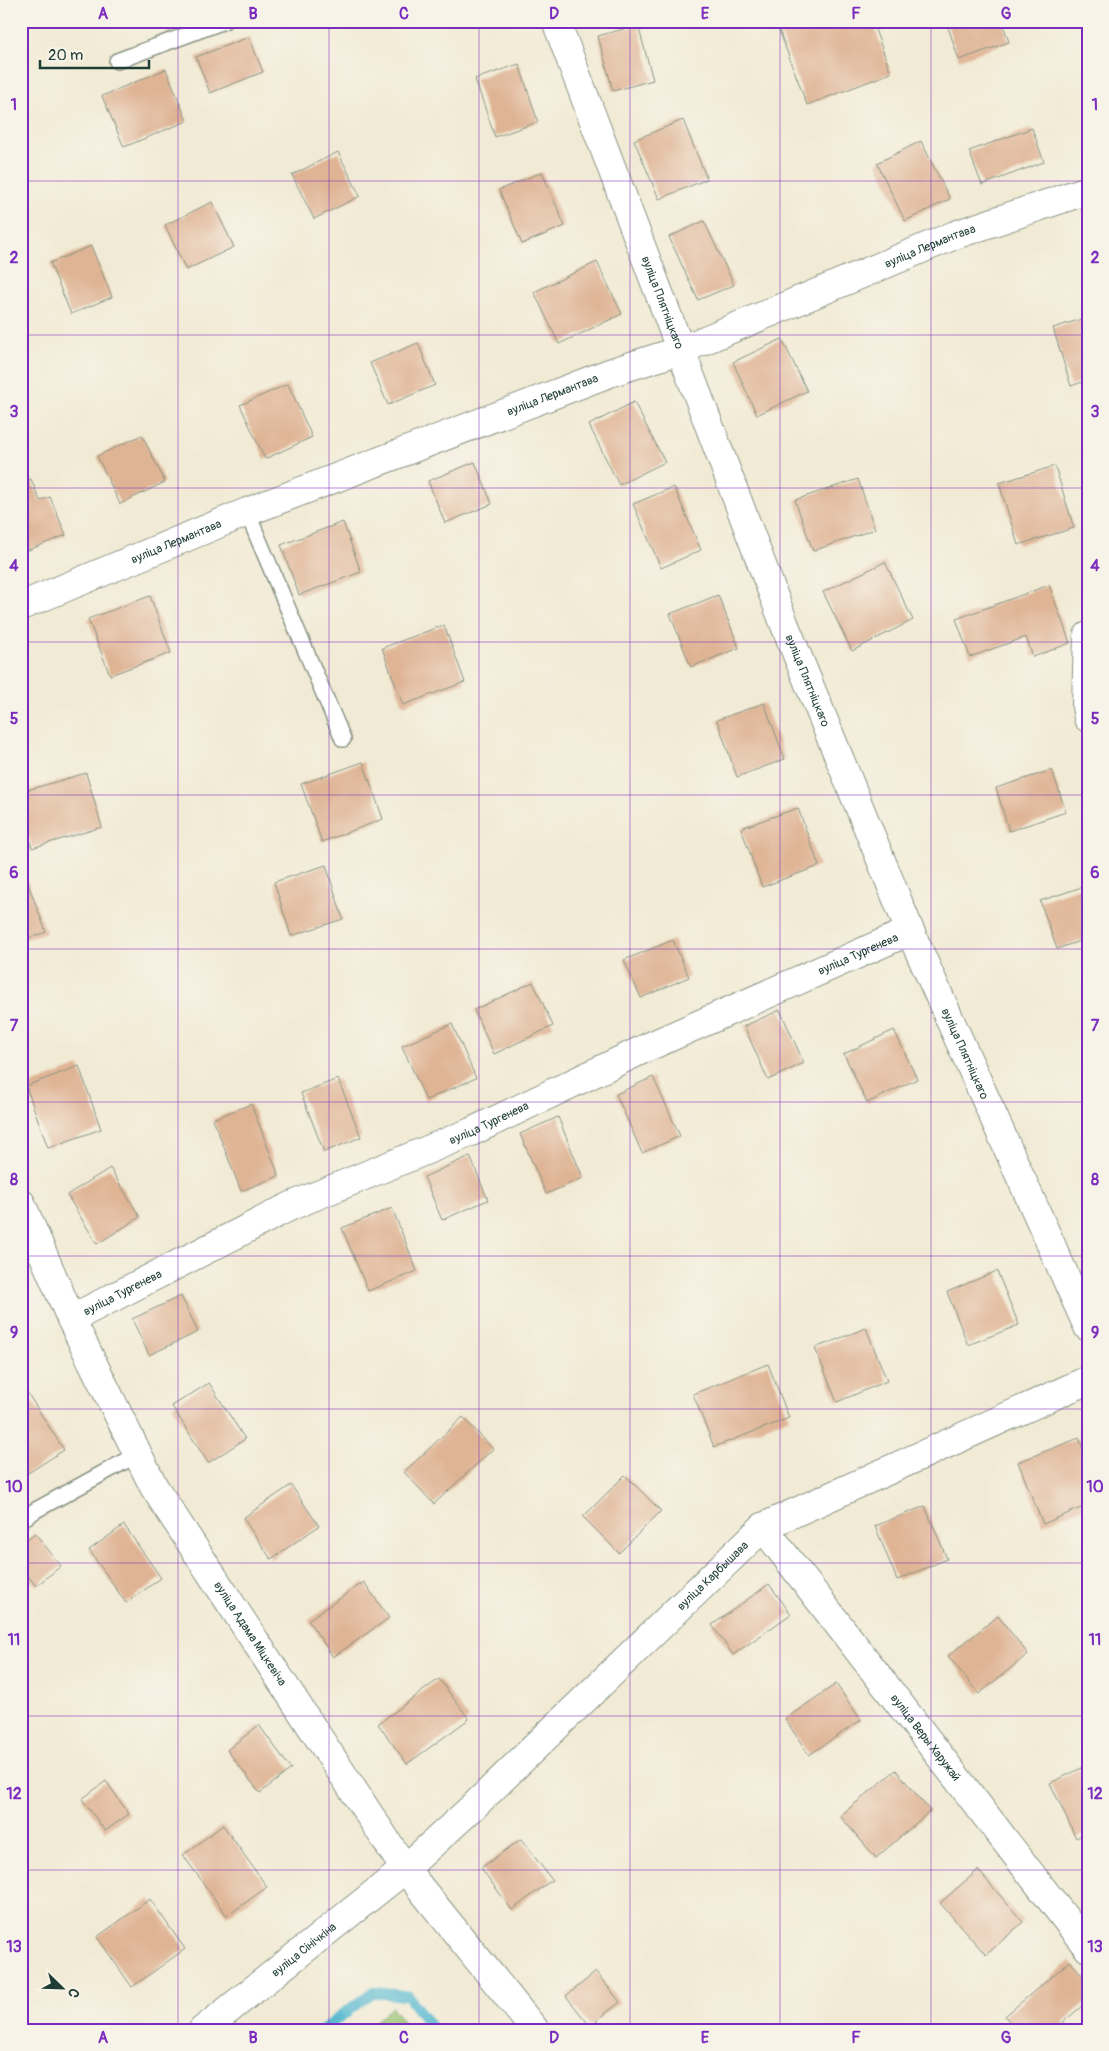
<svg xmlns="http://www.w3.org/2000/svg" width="1109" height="2051" viewBox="0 0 1109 2051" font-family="Pangolin,sans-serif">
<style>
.green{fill:#97c270;stroke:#5b8052}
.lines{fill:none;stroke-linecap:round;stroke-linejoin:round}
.stream{stroke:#52b8d0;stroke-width:11}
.building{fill:#dfb494}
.service-casing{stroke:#889484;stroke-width:18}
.minor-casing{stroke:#889484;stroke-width:30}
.tertiary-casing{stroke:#889484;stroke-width:30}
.service{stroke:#fff;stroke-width:15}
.minor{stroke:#fff;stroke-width:28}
.tertiary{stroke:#fff;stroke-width:28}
.grid{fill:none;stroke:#7b2cbf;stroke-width:1;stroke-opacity:0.55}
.labels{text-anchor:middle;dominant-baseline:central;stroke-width:5;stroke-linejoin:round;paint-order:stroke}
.street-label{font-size:12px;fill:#1f3d34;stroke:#f7f3e8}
.neatline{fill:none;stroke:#7b2cbf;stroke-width:2}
.grid-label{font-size:16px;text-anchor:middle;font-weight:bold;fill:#7b2cbf}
</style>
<rect width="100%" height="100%" fill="#f7f3e8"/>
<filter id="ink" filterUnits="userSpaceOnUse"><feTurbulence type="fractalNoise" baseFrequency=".02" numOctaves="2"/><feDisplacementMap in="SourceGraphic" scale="10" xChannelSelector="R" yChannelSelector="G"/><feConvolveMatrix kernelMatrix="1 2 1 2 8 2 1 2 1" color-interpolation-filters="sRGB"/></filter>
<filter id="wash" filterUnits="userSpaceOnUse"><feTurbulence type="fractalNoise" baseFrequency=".0096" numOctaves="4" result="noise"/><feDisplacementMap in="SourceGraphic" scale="20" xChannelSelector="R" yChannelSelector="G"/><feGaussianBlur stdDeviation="1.12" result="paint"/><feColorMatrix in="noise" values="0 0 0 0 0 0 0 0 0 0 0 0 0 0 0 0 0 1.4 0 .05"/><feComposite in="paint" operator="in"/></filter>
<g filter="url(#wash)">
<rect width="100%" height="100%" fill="#f1ead4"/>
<polygon class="green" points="392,2007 410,2030 365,2030"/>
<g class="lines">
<polyline class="stream" points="322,2030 373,1992 408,1996 433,2030"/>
</g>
<g id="blocks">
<g class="building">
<polygon points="803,21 872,21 891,73 807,105 779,30"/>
<polygon points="946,21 1002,21 1009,42 959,60"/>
<polygon points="638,25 653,80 613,91 598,36"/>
<polygon points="249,37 263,72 210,93 196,57"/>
<polygon points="519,64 538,122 495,137 475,79"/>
<polygon points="166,69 187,121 124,147 102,96"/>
<polygon points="683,120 707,179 659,199 634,140"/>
<polygon points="1032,128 1044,162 982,185 969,151"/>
<polygon points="921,141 950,199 905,221 877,163"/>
<polygon points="338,152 360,196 314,219 292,175"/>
<polygon points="542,172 565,226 522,244 499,190"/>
<polygon points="212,202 234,247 186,270 165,225"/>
<polygon points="1088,207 1088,224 1087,224 1083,209"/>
<polygon points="704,221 734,285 698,300 669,237"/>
<polygon points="91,246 112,297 71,314 50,263"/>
<polygon points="597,262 622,314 559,344 534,292"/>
<polygon points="1088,317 1088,380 1071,386 1053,328"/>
<polygon points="782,339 807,391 757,415 733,362"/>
<polygon points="418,343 435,385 388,405 370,363"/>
<polygon points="288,384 312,437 265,459 240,405"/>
<polygon points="634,402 665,462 619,485 589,425"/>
<polygon points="142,435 165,482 120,504 97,456"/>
<polygon points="475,462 492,504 445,523 428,481"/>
<polygon points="1055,466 1074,528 1018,545 999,483"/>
<polygon points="31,479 40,501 50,497 66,535 21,553 21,483"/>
<polygon points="858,479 875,529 813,551 795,500"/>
<polygon points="674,487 701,550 661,568 633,504"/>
<polygon points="343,522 361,572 299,595 281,545"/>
<polygon points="885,562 913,620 852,651 823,592"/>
<polygon points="1049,585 1070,643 1033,657 1026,637 970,657 956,619"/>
<polygon points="718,595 739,648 691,667 670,614"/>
<polygon points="150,596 171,653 110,675 88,619"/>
<polygon points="444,625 465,682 403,705 382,648"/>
<polygon points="764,703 785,759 737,777 717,720"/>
<polygon points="363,762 383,819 322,842 301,784"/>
<polygon points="1052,770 1066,812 1009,831 996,788"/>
<polygon points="86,773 102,827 32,848 21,812 21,792"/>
<polygon points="798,808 819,866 762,887 741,828"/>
<polygon points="326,865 343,919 291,936 274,882"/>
<polygon points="26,878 46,932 21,941 21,880"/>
<polygon points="1088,885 1088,938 1057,949 1040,901"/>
<polygon points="673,940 689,977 641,998 624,960"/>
<polygon points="533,982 553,1026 494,1054 474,1010"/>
<polygon points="780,1010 804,1063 768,1080 744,1026"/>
<polygon points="452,1024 476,1078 426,1100 402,1046"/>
<polygon points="894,1030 917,1079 867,1103 844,1054"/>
<polygon points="79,1066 101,1129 48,1148 26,1086"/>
<polygon points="653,1077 680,1136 642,1153 616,1094"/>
<polygon points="338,1079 361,1137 324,1152 301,1093"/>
<polygon points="251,1104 279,1176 241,1191 213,1119"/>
<polygon points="558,1117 583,1178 546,1194 520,1134"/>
<polygon points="470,1156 488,1200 442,1220 424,1177"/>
<polygon points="110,1168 140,1217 97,1244 67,1195"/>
<polygon points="392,1208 417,1271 368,1291 342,1228"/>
<polygon points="997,1271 1019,1325 968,1345 947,1292"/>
<polygon points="181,1296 198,1332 149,1355 132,1319"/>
<polygon points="866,1328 887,1381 837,1402 815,1348"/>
<polygon points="768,1364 789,1418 714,1447 693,1394"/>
<polygon points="21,1383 64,1450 25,1475 21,1469"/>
<polygon points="209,1383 245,1439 208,1463 172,1406"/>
<polygon points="463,1417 493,1449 434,1504 404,1472"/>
<polygon points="1079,1438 1088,1461 1088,1505 1043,1524 1018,1462"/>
<polygon points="625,1475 661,1511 619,1553 583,1517"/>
<polygon points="291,1485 319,1526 271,1559 243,1518"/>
<polygon points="925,1506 947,1559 897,1580 875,1526"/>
<polygon points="124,1525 161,1578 126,1603 89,1550"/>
<polygon points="35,1533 61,1566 36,1586 21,1567 21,1544"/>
<polygon points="364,1582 389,1618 333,1657 308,1620"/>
<polygon points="769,1584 791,1614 733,1655 712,1625"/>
<polygon points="998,1616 1028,1654 979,1694 948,1656"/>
<polygon points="439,1679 469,1719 407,1764 378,1724"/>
<polygon points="836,1684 861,1720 809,1755 785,1719"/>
<polygon points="259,1725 291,1769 260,1793 227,1750"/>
<polygon points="1088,1765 1088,1832 1076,1838 1050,1783"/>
<polygon points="896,1770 930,1811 876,1858 840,1816"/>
<polygon points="106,1781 129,1814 105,1831 82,1799"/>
<polygon points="223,1825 267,1887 227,1916 183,1855"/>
<polygon points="521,1839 552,1880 512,1910 481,1868"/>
<polygon points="978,1870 1023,1922 986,1955 940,1903"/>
<polygon points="150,1899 185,1949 132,1987 97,1937"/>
<polygon points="1070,1961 1088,1982 1088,2001 1063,2022 1070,2030 1016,2030 1005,2016"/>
<polygon points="596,1972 620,2002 590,2026 566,1996"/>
</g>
</g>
</g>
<g filter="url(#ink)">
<use href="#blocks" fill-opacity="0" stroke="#889484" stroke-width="1"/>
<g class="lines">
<defs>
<g id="service">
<polyline points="117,61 224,21"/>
<polyline points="247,512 343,739"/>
<polyline points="21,1520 36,1510 138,1454"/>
</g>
<g id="minor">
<path id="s1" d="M556,21l228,602 126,308 178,396"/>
<path id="s2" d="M21,606l226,-94 365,-140 69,-22 274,-115 133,-45"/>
<polyline points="1088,636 1086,706 1088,718"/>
<path id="s3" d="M71,1319l220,-113 180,-74 177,-85 262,-116"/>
<path id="s4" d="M763,1527l325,421"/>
<path id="s5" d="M405,1869l70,-64 288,-278 325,-147"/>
</g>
<g id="tertiary">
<path id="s6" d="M21,1203l50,116 83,168 251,382 130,161"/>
<path id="s7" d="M203,2030l202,-161"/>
</g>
</defs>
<use href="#service" class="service-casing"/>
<use href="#minor" class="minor-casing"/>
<use href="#tertiary" class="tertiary-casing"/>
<use href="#service" class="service"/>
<use href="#minor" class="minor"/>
<use href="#tertiary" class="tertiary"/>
</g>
</g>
<path class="grid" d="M178,21v2009M329,21v2009M479,21v2009M630,21v2009M780,21v2009M931,21v2009M21,181h1067M21,335h1067M21,488h1067M21,642h1067M21,795h1067M21,949h1067M21,1102h1067M21,1256h1067M21,1409h1067M21,1563h1067M21,1716h1067M21,1870h1067"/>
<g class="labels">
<g class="street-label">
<text stroke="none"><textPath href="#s2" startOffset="978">вуліца Лермантава</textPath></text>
<text stroke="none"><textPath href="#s1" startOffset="301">вуліца Плятніцкаго</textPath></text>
<text stroke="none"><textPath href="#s2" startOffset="572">вуліца Лермантава</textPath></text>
<text stroke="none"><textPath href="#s2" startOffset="168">вуліца Лермантава</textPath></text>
<text stroke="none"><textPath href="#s1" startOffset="706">вуліца Плятніцкаго</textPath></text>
<text stroke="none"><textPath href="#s3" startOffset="868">вуліца Тургенева</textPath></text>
<text stroke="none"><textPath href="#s1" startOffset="1111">вуліца Плятніцкаго</textPath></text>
<text stroke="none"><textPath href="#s3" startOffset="462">вуліца Тургенева</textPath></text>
<text stroke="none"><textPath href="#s3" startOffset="58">вуліца Тургенева</textPath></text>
<text stroke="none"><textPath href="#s5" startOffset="425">вуліца Карбышава</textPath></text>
<text stroke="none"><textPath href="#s6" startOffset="489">вуліца Адама Міцкевіча</textPath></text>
<text stroke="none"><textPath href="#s4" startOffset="266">вуліца Веры Харужай</textPath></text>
<text stroke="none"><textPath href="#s7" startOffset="129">вуліца Сінічкіна</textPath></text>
</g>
</g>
<rect width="1109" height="2051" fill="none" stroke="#f7f3e8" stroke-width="55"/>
<g transform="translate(62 1988) rotate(113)" stroke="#f7f3e8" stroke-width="4" paint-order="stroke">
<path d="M0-4L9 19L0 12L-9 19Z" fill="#1f3d34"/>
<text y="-8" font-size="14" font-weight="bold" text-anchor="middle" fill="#1f3d34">С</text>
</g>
<path d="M40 60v8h109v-8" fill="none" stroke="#1f3d34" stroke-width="2.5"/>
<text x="48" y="60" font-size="15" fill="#1f3d34" stroke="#f7f3e8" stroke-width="4" paint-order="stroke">20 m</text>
<rect x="28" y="28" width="1054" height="1996" class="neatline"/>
<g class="grid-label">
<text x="103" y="19">A</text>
<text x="253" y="19">B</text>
<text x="404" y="19">C</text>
<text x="554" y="19">D</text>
<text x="705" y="19">E</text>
<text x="856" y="19">F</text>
<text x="1006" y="19">G</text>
<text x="14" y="110">1</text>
<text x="1095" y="110">1</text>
<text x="14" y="263">2</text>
<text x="1095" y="263">2</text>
<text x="14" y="417">3</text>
<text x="1095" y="417">3</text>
<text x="14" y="571">4</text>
<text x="1095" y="571">4</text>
<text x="14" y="724">5</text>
<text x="1095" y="724">5</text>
<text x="14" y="878">6</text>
<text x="1095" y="878">6</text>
<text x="14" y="1031">7</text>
<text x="1095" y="1031">7</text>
<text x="14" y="1185">8</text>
<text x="1095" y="1185">8</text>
<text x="14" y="1338">9</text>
<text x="1095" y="1338">9</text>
<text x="14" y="1492">10</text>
<text x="1095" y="1492">10</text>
<text x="14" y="1645">11</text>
<text x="1095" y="1645">11</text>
<text x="14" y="1799">12</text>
<text x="1095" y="1799">12</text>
<text x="14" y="1952">13</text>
<text x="1095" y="1952">13</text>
<text x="103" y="2043">A</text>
<text x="253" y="2043">B</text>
<text x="404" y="2043">C</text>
<text x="554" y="2043">D</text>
<text x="705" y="2043">E</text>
<text x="856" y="2043">F</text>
<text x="1006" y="2043">G</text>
</g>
</svg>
